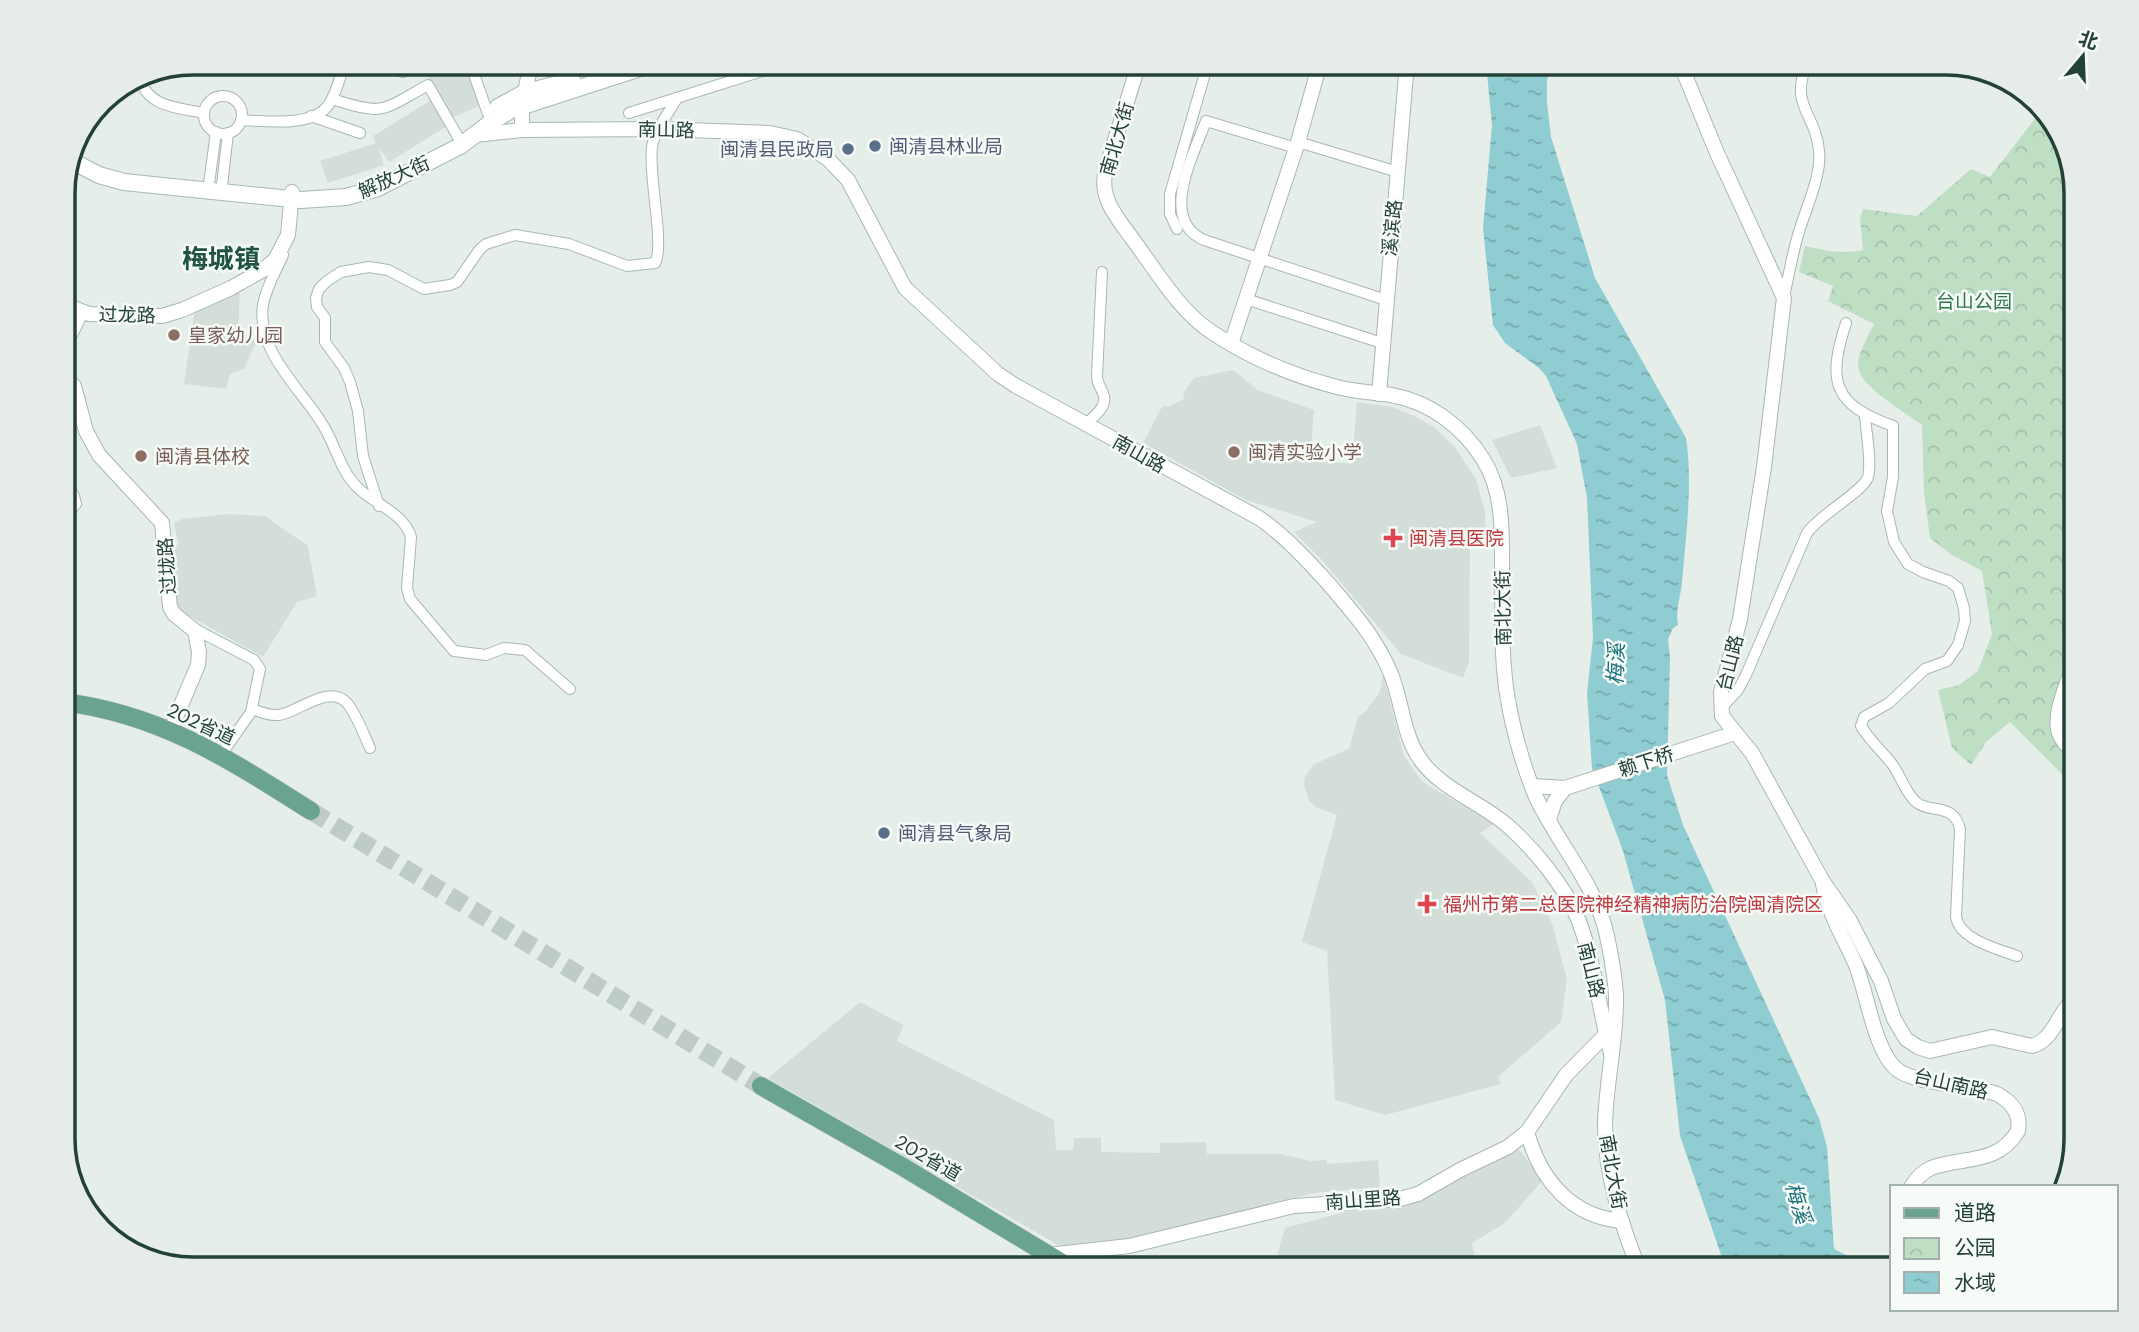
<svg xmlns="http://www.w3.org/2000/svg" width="2139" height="1332" viewBox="0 0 2139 1332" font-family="'DM Sans','Noto Sans SC',sans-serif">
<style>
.built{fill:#d4ded9}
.park{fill:url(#park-crowns)}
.water{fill:url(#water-ripples)}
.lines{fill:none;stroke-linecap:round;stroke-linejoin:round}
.primary-tunnel{stroke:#bfcbc6;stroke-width:18;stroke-dasharray:18 9;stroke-linecap:butt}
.minor-casing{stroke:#a8b7b1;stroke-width:12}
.tertiary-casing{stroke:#a8b7b1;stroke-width:16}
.secondary-casing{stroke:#a4bab1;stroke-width:18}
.primary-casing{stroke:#c2cac7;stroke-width:19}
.minor{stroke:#fff;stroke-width:10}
.tertiary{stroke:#fff;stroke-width:14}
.secondary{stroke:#fff;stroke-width:16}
.primary{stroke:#6ba391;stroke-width:18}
.service-dot{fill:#5c6f8a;stroke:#f6fbf8;stroke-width:2.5}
.education-dot{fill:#8d6e63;stroke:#f6fbf8;stroke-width:2.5}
.health-dot{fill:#e0444e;stroke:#f6fbf8;stroke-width:2.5}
.labels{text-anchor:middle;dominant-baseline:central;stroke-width:5;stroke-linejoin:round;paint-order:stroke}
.street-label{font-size:19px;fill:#244137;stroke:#f6fbf8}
.service-label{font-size:19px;fill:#4e5e75;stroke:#f6fbf8;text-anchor:start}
.park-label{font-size:19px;fill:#2e7846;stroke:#f6fbf8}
.education-label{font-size:19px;fill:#785e54;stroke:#f6fbf8;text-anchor:start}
.health-label{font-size:19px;fill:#be3a42;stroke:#f6fbf8;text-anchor:start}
.water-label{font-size:21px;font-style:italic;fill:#1e747d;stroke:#f6fbf8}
.district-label{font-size:26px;font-weight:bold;fill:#205343;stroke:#f6fbf8}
.rim{fill:none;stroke:#244137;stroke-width:3.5}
</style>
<defs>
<pattern id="park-crowns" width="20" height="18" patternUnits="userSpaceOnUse" patternTransform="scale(1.75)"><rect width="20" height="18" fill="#bfdfc5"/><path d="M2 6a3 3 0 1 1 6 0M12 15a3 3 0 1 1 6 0" fill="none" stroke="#a4c1aa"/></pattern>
<pattern id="water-ripples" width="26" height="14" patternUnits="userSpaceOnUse" patternTransform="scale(1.75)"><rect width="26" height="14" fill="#8fcdd2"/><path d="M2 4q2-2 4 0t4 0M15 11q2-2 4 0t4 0" fill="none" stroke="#75a8ab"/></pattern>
</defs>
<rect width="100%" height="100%" fill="#e6eeea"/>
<g class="built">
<polygon points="433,63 474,63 486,103 451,118 428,80"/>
<polygon points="431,100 447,126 389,162 378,146 384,165 328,183 320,161 376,143 373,136"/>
<polygon points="240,292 238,335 257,340 244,369 230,374 226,389 184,384 195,310"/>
<polygon points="1233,370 1258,390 1314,410 1310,460 1352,464 1357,402 1393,407 1414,416 1434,427 1455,447 1476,479 1485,512 1486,543 1470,543 1469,662 1463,678 1401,654 1322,560 1294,532 1317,522 1246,500 1143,443 1163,405 1168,407 1185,399 1183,394 1194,378"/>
<polygon points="1540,425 1557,468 1511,478 1492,440"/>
<polygon points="227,514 265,516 308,546 317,596 297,602 263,657 175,608 170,562 178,543 174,523 182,519"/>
<polygon points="1383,673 1404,756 1418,776 1426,784 1494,824 1480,833 1532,882 1553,926 1567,980 1561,1022 1498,1077 1501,1084 1385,1115 1335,1100 1327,951 1302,942 1337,815 1316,807 1309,801 1304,785 1305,777 1314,764 1349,749 1358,717 1366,711 1380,692"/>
<polygon points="860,1002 904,1025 897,1041 1054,1120 1056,1150 1073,1150 1074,1138 1101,1138 1101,1152 1160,1153 1160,1143 1206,1142 1207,1154 1280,1154 1311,1161 1326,1160 1327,1164 1378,1160 1380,1187 1314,1193 1239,1211 1186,1230 1103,1243 1058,1245 768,1078"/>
<polygon points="1517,1147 1543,1180 1505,1223 1472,1243 1478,1269 1273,1269 1285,1228 1359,1208 1395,1208 1410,1204"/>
</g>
<path class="park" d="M2041,111l17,17 18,57v598l-6,-1 -60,-60 -24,20 -15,23 -19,-17 -14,-58 21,-5 19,-14 14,-37 -10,-63 -30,-16 -22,-17 -6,-46 -2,-67c-16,-12 -57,-36 -63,-54 -4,-15 9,-34 15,-47l-46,-23 5,-15 -34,-14 6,-26c21,5 38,8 58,4l-3,-31 3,-10 54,7 54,-47 19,8z"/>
<path class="water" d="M1486,63h65l-4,17v23l4,34 44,141 91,160c7,45 0,98 -4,144 -1,14 -7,29 -4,43l-5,3 -5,11 2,19 -3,117 16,50 136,293 8,29 7,102 18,9 3,11h-129l-46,-133 -15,-136 -42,-149 -31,-83 -5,-75 6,-55 -6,-140 -10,-54 -31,-68 -7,-8 -34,-25 -12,-18 -10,-97 9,-103z"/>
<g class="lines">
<polyline class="primary-tunnel" points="311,811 761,1086"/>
<defs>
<g id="minor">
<polyline points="377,63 403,72 412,69 415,63"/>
<polyline points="470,63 488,114"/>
<path d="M140,76c5,31 38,32 64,37"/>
<circle cx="223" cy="115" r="19"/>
<path d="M332,99c53,17 49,12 96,-14l30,52"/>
<polyline points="629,113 788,63"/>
<polyline points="311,116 360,133"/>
<path d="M241,120c24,1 73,8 88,-16 8,-12 11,-28 16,-41"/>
<polyline points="1298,142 1398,172"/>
<path d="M1296,148l-90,-27c-12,33 -48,99 -2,119l182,60"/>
<polyline points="209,184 216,132"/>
<polyline points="222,186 228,133"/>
<polyline points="1177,229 1170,214 1170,194 1208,63"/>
<path d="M283,255c-7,16 -17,32 -20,50 -7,45 36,82 58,117 14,20 18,47 36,65 17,17 47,26 54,50l-4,51 3,11 44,52 32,4 18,-7 21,2 45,39"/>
<path d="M1784,298c4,-21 8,-42 14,-63 7,-25 24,-59 21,-84 -3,-38 -30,-44 -12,-88"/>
<polyline points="1246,299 1382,343"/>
<path d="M1846,323c-19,58 -13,82 47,103v51l-6,34 7,31 14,22 15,8 26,9 9,7 6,20 1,13 -7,24 -11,16 -22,8 -36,34 -25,14 -3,9c8,14 21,25 31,38 9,12 13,28 24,38 14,12 38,0 44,27l-4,88c4,23 42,32 61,39"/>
<polyline points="63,353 83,313"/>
<path d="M1086,424c8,-8 23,-18 17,-31 -3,-7 -6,-9 -6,-17l5,-104"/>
<polyline points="63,478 74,496 76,504 63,518"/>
<path d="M379,506l-16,-50 -5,-45 -8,-29 -6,-14 -19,-26v-24l-8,-11 -1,-9 3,-9 8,-8 14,-9 28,-5 19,3 36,19 26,-4 7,-3 23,-33 6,-5 29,-9 54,9 58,22 28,-3c10,-18 -7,-88 -3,-116 2,-16 17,-34 25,-49"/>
<polyline points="193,628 254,660 260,669 251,712 221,755"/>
<path d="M252,709c8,3 17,7 27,6 18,-2 50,-32 68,-12 10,12 16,30 23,45"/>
<path d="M1720,709l18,-19 8,-15 61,-142c13,-19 56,-41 61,-56 4,-15 -2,-45 -3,-61"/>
</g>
<g id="tertiary">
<path d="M1139,63l-33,106c-8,29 12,50 28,72 23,31 46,71 79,92 38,25 81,43 124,54 18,5 36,5 54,8 39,7 71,31 92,64 20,32 19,69 19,105 1,45 -2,91 6,136 5,30 16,69 28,97 22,47 60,87 71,139 4,19 8,40 9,60 1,43 -10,85 -11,128 0,50 16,100 34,145"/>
<path d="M1680,63l37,90 67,145 -20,169 -24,152 -19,73 1,24 30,37 70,127 27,39 32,62 13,38 12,20 12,8 12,4 62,-14 40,9c24,-7 25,-35 44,-48"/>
<polyline points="522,130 522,107 531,63"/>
<path d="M476,135l46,-5 138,-1 110,4 27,6 31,20 20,21 57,108 93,86 18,12 243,132c26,18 47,41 69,65 26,31 47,53 63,91 11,27 12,61 29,85 19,29 62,44 88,67 26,23 57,60 70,93 16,40 21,91 33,134"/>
<polyline points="63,304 89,314 162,316 182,310 231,288 263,270 275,260 288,235 292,192"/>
<polyline points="1231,344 1298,142 1320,63"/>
<polyline points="63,376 74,386 86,431 99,455 162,523 170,607 174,614 195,631 199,652 198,665 170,731"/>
<polyline points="1379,394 1407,63"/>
<path d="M2076,658c-6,19 -24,56 -17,75 3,9 11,16 17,22"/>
<polyline points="1532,786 1565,788"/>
<polyline points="1549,819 1555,801 1565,788 1735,733"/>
<path d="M1823,884c5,29 20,52 32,79 12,27 19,91 44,108 19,13 72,14 98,23 15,8 24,20 21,37 -21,35 -56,25 -87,37 -9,4 -15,11 -20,19"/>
<path d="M1527,1132c13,47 44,85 95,89"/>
<polyline points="1048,1255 1129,1246 1294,1206 1400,1199 1418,1194 1460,1170 1508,1147 1527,1132 1566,1075 1611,1029"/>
</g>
<g id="secondary">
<polyline points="498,107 524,93 572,80"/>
<polyline points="74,162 99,175 124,182 301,200 346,197 378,188 460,146 493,121 511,110 656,63"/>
</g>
<g id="primary">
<path d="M63,702c98,12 167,58 248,109"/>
<polyline points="761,1086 903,1167 1072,1269"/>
</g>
</defs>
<use href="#minor" class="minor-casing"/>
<use href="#tertiary" class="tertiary-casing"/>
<use href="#secondary" class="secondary-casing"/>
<use href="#primary" class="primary-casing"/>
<use href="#minor" class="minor"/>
<use href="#tertiary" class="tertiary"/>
<use href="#secondary" class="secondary"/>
<use href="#primary" class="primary"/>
</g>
<g class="service-dot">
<circle cx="875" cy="146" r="7"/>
<circle cx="848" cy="149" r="7"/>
<circle cx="884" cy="833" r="7"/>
</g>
<g class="education-dot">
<circle cx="174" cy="335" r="7"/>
<circle cx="1234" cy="452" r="7"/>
<circle cx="141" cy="456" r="7"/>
</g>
<g class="health-dot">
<path d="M1389.5 527.5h7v7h7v7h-7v7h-7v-7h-7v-7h7z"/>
<path d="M1423.5 893.5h7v7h7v7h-7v7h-7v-7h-7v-7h7z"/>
</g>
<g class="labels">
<g class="street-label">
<text transform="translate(666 130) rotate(1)">南山路</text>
<text transform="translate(1117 139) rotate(-74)">南北大街</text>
<text transform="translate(394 177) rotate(-24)">解放大街</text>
<text transform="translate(1392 228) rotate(-84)">溪滨路</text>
<text transform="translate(127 315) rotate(1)">过龙路</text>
<text transform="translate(1139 454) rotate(29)">南山路</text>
<text transform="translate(167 566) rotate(-94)">过垅路</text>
<text transform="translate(1503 608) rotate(-91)">南北大街</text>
<text transform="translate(1730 663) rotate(-76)">台山路</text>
<text transform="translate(201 724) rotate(25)">202省道</text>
<text transform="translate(1646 762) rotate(-18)">赖下桥</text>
<text transform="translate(1591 970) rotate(76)">南山路</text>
<text transform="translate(1951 1084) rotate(13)">台山南路</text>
<text transform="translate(928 1158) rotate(30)">202省道</text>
<text transform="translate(1613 1172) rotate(80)">南北大街</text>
<text transform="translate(1363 1200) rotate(-4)">南山里路</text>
</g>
<g class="service-label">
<text x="889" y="146">闽清县林业局</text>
<text x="834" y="149" text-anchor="end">闽清县民政局</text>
<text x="898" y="833">闽清县气象局</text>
</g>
<g class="park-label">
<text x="1974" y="301">台山公园</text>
</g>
<g class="education-label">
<text x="188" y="335">皇家幼儿园</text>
<text x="1248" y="452">闽清实验小学</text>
<text x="155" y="456">闽清县体校</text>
</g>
<g class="health-label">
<text x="1409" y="538">闽清县医院</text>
<text x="1443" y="904">福州市第二总医院神经精神病防治院闽清院区</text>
</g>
<g class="water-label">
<text transform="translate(1616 664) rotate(-88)">梅溪</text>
<text transform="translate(1798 1203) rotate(73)">梅溪</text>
</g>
<g class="district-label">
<text x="221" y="259">梅城镇</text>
</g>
</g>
<path d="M0 0H2139V1332H0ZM193 75H1946A118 118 0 0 1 2064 193V1139A118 118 0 0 1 1946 1257H193A118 118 0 0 1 75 1139V193A118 118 0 0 1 193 75Z" fill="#e5ece9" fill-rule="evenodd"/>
<path class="rim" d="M193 75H1946A118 118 0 0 1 2064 193V1139A118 118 0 0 1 1946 1257H193A118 118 0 0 1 75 1139V193A118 118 0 0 1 193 75Z"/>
<rect x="1890" y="1185" width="228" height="126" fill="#f6fbf8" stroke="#a2b1ab" stroke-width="2"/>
<rect x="1904" y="1208" width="35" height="10" fill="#6ba391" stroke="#a2b1ab" stroke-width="2"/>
<text x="1954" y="1220" font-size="21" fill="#244137">道路</text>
<rect x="1904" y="1238" width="35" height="21" fill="url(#park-crowns)" stroke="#a2b1ab" stroke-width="2"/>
<text x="1954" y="1255" font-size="21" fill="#244137">公园</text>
<rect x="1904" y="1272" width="35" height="21" fill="url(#water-ripples)" stroke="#a2b1ab" stroke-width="2"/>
<text x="1954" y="1290" font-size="21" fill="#244137">水域</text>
<g transform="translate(2083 56) rotate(19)" stroke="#f6fbf8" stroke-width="5" paint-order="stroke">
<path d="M0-5L12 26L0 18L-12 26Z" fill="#244137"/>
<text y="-10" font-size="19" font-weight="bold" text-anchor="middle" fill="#244137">北</text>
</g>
</svg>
